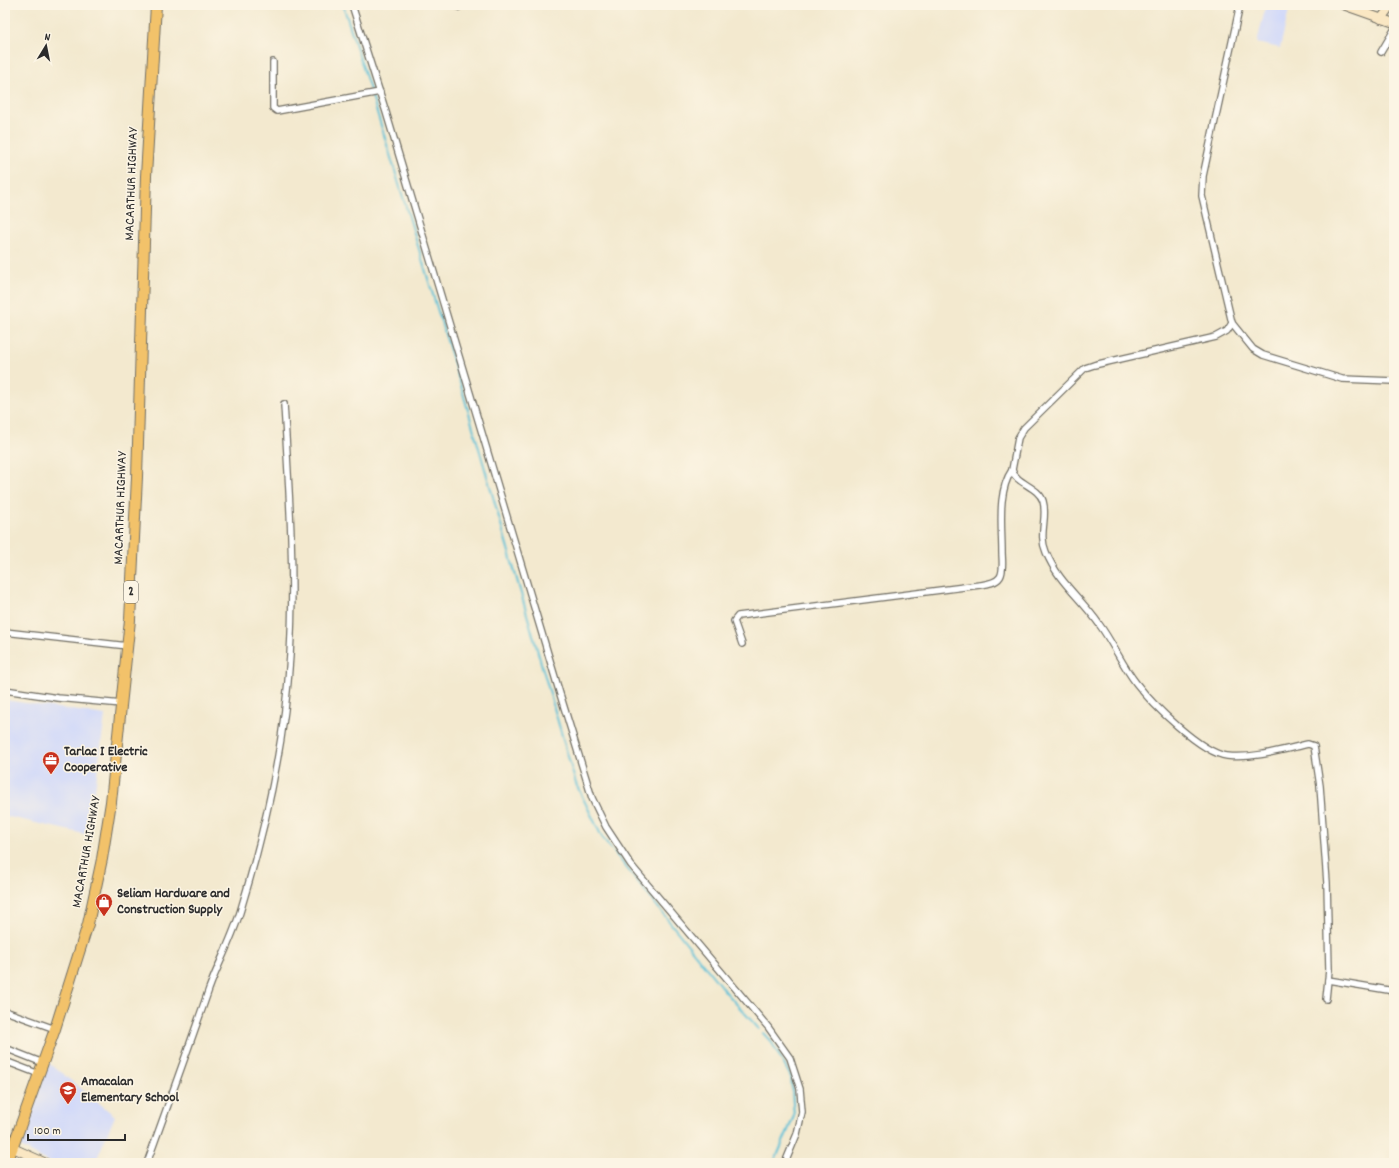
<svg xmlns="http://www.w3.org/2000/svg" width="1399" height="1168" viewBox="0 0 1399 1168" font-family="Dekko,sans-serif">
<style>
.built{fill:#d1d9f9}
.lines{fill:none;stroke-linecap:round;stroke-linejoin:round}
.stream{stroke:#5bc1d8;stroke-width:2}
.street-casing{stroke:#716e64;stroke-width:8}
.secondary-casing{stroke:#716e64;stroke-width:10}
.highway-casing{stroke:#716e64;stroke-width:12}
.street{stroke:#fff;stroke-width:5.5}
.secondary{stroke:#fae7c3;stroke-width:8}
.highway{stroke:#f2c26a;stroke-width:10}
.labels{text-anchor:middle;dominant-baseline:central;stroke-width:3;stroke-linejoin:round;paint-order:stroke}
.shield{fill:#fcf5e5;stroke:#6a6863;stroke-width:1}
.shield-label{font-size:13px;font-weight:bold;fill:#2b2b2b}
.street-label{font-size:14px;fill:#2b2b2b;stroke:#fcf5e5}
.poi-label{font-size:14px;font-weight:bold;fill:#2b2b2b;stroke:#fcf5e5;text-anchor:start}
</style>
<rect width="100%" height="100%" fill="#fcf5e5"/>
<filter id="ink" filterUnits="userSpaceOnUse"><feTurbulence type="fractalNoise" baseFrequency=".025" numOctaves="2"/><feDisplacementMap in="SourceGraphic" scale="8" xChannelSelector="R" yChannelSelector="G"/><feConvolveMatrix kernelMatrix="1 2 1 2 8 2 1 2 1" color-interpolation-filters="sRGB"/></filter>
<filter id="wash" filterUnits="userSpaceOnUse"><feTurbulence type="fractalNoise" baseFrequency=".012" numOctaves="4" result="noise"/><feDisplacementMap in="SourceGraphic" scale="16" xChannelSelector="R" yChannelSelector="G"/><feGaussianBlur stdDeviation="0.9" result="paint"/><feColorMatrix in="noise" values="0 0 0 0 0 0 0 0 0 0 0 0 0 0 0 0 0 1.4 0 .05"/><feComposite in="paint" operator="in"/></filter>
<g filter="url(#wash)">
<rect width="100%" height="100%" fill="#f3e9cf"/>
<g class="built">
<polygon points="1266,5 1290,5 1280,48 1257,43"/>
<polygon points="5,700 105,715 89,835 5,816"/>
<polygon points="49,1063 115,1116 95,1163 51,1163 19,1146"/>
</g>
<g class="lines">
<g class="stream">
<polyline points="343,5 370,90"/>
<polyline points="372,96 463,393 576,784 602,837 723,989 759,1029"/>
<polyline points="763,1033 772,1043 791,1077 794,1116 774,1163"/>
</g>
</g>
</g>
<g filter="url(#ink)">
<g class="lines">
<defs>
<g id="street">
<polyline points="352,5 386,112 560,694 592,798 606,827 631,865 768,1027 790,1058 800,1089 802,1112 797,1134 785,1163"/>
<polyline points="458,5 459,7"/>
<path d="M1240,5l-37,171 -1,20 30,127 -5,8 -11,6 -122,28 -9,3 -61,60 -6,10 -6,32c4,14 26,16 31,31 5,16 -5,33 3,51 12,30 35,46 53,72 14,19 23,41 37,59 16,21 65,70 91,73 26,3 55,-6 81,-12l6,2 6,40 7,97 2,87 -3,29"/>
<polyline points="1381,52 1394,30"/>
<polyline points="273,62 273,108 277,111 380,92"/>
<polyline points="1232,323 1253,349 1263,355 1342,379 1394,381"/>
<polyline points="5,632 128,646"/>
<path d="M742,644l-8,-23 4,-5 242,-31c7,-1 16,-2 20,-8 4,-6 2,-18 2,-25 0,-26 -5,-60 10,-82"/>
<polyline points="5,690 58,698 122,704"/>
<polyline points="1328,980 1394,991"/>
<polyline points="5,1011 55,1029"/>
<polyline points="5,1048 43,1063"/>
<polyline points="5,1061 39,1074"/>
<polyline points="5,1144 13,1148"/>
<path d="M147,1163c21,-58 42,-116 62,-174 10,-27 24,-52 32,-80 25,-82 44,-168 49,-254 5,-83 -1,-168 -6,-251"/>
</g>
<g id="secondary">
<polyline points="1343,5 1394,23"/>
<polyline points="1381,19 1391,5"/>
<polyline points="13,1148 46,1163"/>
</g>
<polyline id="highway" points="7,1163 55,1029 88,924 102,859 111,802 130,620 137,477 146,176 156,5"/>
</defs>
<use href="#street" class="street-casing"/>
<use href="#secondary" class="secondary-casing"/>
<use href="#highway" class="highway-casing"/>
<use href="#street" class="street"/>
<use href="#secondary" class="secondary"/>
<use href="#highway" class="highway"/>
</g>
</g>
<defs>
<symbol id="office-pin" viewBox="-11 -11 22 30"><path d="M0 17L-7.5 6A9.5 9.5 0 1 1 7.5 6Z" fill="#c8321e" stroke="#fcf5e5"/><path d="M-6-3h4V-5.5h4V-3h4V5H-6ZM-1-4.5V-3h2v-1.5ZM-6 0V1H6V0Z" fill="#fff"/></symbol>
<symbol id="shop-pin" viewBox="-11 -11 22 30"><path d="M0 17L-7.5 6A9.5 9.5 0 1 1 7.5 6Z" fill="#c8321e" stroke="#fcf5e5"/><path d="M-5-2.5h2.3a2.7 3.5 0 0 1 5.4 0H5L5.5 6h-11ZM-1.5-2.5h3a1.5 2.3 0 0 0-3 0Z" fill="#fff"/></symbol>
<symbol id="school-pin" viewBox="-11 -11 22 30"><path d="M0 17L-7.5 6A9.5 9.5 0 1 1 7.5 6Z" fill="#c8321e" stroke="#fcf5e5"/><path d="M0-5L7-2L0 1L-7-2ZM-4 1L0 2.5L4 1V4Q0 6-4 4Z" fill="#fff"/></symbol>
</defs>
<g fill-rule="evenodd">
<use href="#office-pin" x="41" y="750" width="20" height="27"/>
<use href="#shop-pin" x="94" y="892" width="20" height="27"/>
<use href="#school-pin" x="58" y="1080" width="20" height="27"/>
</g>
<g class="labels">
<rect class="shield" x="124" y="581" width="14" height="22" rx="3"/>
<g class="shield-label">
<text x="131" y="592">2</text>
</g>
<g class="street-label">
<text transform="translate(132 184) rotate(-88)">MACARTHUR HIGHWAY</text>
<text transform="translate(121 508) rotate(-88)">MACARTHUR HIGHWAY</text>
<text transform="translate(87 852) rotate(-80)">MACARTHUR HIGHWAY</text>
</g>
<g class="poi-label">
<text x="64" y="752">Tarlac I Electric<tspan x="64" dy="16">Cooperative</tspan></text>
<text x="117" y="894">Seliam Hardware and<tspan x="117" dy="16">Construction Supply</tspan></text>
<text x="81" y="1082">Amacalan<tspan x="81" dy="16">Elementary School</tspan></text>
</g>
</g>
<rect width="1399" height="1168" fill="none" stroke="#fcf5e5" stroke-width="20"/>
<g transform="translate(46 46) rotate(10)" stroke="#fcf5e5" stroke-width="3" paint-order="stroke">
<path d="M0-3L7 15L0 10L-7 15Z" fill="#2b2b2b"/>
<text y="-6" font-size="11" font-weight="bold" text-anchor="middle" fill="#2b2b2b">N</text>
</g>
<path d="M28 1134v6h97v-6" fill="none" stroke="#2b2b2b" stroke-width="2"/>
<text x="34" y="1134" font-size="12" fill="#2b2b2b" stroke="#fcf5e5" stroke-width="3" paint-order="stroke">100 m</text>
</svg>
